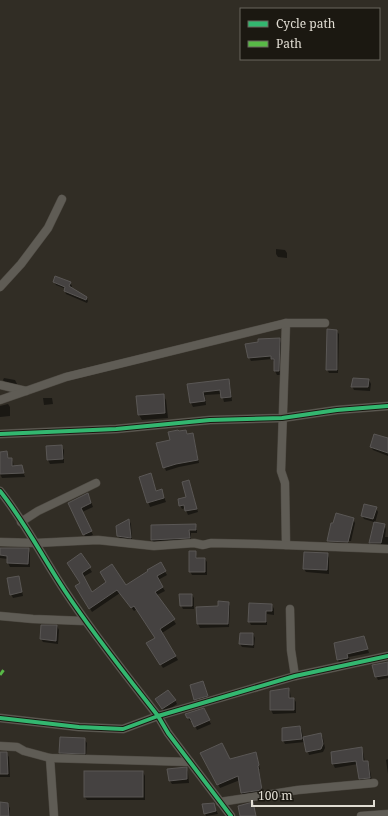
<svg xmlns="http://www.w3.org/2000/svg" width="388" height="816" viewBox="0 0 388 816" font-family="'Noto Serif',serif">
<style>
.shadow{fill:#0007}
.building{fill:#454241;stroke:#5a5755}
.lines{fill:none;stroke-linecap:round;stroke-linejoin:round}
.minor-casing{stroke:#4d4942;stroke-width:9}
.minor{stroke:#5f5c55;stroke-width:8}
.quiet{stroke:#58b947;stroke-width:3;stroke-dasharray:6 3;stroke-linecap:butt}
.cycleway-casing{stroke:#1b1811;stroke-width:6}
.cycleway{stroke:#33b770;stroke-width:4}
</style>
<rect width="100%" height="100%" fill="#312d25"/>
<g class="shadow">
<polygon points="276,249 285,250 287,253 287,258 278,257 276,254"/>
<polygon points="54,282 70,283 72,286 71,289 87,298 88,301 87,303 66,294 65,291 66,289 56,285"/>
<polygon points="336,331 339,334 338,373 329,373 327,369"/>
<polygon points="279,339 281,343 280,375 277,375 275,371 275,363 272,359 251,361 249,357"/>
<polygon points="4,378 15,380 17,384 17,386 5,383 3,380"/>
<polygon points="228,380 230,384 232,401 224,402 222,394 205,395 206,405 193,407 191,403 188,385"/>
<polygon points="369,380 371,384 370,391 354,390 352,386"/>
<polygon points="163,395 166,400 168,418 142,420 139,415"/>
<polygon points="43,398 52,398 53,404 44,405"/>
<polygon points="8,404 10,407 10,416 0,417 0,406"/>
<polygon points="186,431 188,435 192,434 194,438 199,463 179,467 166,471 157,444 171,441"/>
<polygon points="388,439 388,456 373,450 371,447"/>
<polygon points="61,446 64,450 64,463 50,464 48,460"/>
<polygon points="7,452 9,459 11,459 13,462 14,467 21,466 25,477 2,478 0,474 0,453"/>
<polygon points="140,478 152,478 156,492 161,490 166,502 150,507"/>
<polygon points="189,481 198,512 188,515 185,508 182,509 180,505 187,498"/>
<polygon points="88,494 93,507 82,512 93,535 86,538 69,503"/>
<polygon points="376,508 378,512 375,523 384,525 386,529 385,537 388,537 388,547 372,546 370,543 374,522 364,519 362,515"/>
<polygon points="353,519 355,523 351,541 329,540 329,542 350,543 350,545 330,544 328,540"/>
<polygon points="129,520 131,524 132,541 120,540 118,536 117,526"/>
<polygon points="195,525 197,528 197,533 191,533 191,541 154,544 152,540"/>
<polygon points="0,549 28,549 30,553 30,567 10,567 8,563 8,559 0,558"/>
<polygon points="195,552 198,559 205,559 207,562 207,575 192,575 190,571"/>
<polygon points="327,554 329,558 329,574 306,572 304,569"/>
<polygon points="81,555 92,572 83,577 92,593 126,587 160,564 167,575 158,580 165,591 157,595 176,624 162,633 178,660 163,668 147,643 156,638 137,609 134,611 120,593 92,612 77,587 81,584"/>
<polygon points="18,577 20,581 23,596 13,598 11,594"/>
<polygon points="192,595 194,598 194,609 183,609 181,605"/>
<polygon points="228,603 230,606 229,627 200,628 198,624"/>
<polygon points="272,605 274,609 274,615 267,614 267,625 251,625 249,621"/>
<polygon points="57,626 59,630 58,644 43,642 41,639"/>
<polygon points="253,634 255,638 254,648 242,647 240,644"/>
<polygon points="364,637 369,653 349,657 350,662 340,664 338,660 335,644"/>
<polygon points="388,663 388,678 378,680 376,676"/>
<polygon points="203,682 209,699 197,703 195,699"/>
<polygon points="288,689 290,692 291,699 294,699 296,702 296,713 273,714 271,710"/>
<polygon points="175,700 177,704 165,712 158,703"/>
<polygon points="205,713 211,724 197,730 193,721 190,721 186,714"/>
<polygon points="300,727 302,731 303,738 320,734 323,738 325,748 323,752 309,755 305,742 285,744 283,740"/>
<polygon points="84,739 87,743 86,757 62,756 60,752"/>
<polygon points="361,748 363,752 365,762 367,762 369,765 372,781 362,782 360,779 358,764 335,768 333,764 332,752"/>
<polygon points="0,753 6,753 9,757 10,777 0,777"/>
<polygon points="201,753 230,760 255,753 260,769 259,769 263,794 244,797 242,793 240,780 220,788"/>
<polygon points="388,759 388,774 386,760"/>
<polygon points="186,768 188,772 189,783 172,784 170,781"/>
<polygon points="143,772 145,776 145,800 87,800 85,797"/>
<polygon points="0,804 7,804 10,808 10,816 0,816"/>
<polygon points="213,804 218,814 206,816 203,805"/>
</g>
<g class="building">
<polygon points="55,276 71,282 69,286 87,297 86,300 64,291 65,287 53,282"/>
<polygon points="327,329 337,330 337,370 326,370"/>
<polygon points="280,338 279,371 274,371 274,359 271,359 271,356 248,358 245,344 258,342 258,339"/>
<polygon points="353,378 369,379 368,387 351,387"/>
<polygon points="229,379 231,397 221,398 220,390 203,392 205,401 190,403 187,384"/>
<polygon points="164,394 165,413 138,415 136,396"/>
<polygon points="178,430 179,431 186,430 187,434 193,433 198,460 176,464 163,468 156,443 170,440 168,432"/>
<polygon points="374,434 388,438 388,453 370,447"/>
<polygon points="62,445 63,459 47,460 46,446"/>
<polygon points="7,451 8,458 12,458 12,466 22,465 24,473 0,474 0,452"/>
<polygon points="151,473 156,491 162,489 164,498 147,503 139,477"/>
<polygon points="189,480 197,509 185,511 184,505 179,506 178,499 186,497 182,482"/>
<polygon points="88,493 91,503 81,508 92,531 83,535 68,503"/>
<polygon points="364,504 377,507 373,519 361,516"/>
<polygon points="336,513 354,518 348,542 327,541 331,523 333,523"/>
<polygon points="129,519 131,538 117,536 116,526"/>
<polygon points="374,522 385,524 381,543 369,543"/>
<polygon points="196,524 196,530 189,530 190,538 151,540 151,525"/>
<polygon points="0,548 29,548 28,564 7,563 7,556 0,555"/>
<polygon points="189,551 196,551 196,558 205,558 205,572 189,572"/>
<polygon points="304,552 328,553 327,570 303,569"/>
<polygon points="81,553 91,567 82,573 92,592 106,582 100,572 112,564 126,585 148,571 147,570 161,562 166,571 157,576 163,587 155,592 175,619 160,629 176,656 160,665 146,643 155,638 134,606 131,608 117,590 89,609 75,586 80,583 67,563"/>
<polygon points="19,576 22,592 10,595 7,578"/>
<polygon points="179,594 192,594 192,606 180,606"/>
<polygon points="218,601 229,602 228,624 197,624 196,607 218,606"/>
<polygon points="249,603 272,604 272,611 266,611 266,622 248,622"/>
<polygon points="41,625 57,625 56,641 40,639"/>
<polygon points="240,633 253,633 253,645 239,644"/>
<polygon points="364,636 368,649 347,654 348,658 337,660 334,643"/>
<polygon points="388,662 388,675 375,677 372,665"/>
<polygon points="203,681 208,696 194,700 190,685"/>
<polygon points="289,688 289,698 294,698 294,710 270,710 270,691"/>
<polygon points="168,690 176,700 162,709 155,699"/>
<polygon points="204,708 210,720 194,727 190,718 187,718 185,714"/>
<polygon points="300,726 302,739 282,741 282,728"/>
<polygon points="321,733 323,744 321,749 306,752 303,737"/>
<polygon points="60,737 85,738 85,754 59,753"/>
<polygon points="222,743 230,759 256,752 259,765 258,766 262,790 241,793 238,776 217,785 200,753"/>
<polygon points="362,747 363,761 368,761 370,778 359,779 356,761 332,764 331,752"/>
<polygon points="0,752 7,752 8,774 0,774"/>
<polygon points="187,767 187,779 169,781 167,769"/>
<rect x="84" y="771" width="59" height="26"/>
<polygon points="0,802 8,803 9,816 0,816"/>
<polygon points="253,802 256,816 240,816 238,806"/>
<polygon points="214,803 216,811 204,814 202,804"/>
</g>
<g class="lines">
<defs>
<g id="minor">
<polyline points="0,287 21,264 48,228 62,199"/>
<polyline points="286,323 281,471 285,483 286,545"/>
<polyline points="0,385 26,391 66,377 286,323 325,323"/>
<polyline points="0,400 26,391"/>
<polyline points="0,434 116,429 210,420 282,418 337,410 388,406"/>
<path d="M0,491c25,31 43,67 65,100 29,44 61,84 93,125l10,17 63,83"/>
<polyline points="21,522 38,511 96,483"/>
<polyline points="0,542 36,543 98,540 154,546 194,543 203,545 211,543 257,544 388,549"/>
<polyline points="290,609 291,650 295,676"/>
<polyline points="0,616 33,619 84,621"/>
<polyline points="0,718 79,727 123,729 158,716 295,676 388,656"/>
<polyline points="0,746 17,747 24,751 50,758 190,762"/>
<polyline points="50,758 54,816"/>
<polyline points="220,802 298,790 374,783"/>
<polyline points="361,816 388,814"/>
</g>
</defs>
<use href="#minor" class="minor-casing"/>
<use href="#minor" class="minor"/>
<polyline class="quiet" points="0,675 5,668"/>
<defs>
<g id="cycleway">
<polyline points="0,434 116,429 210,420 282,418 337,410 388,406"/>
<path d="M0,491c25,31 43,67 65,100 29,44 61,84 93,125l10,17 63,83"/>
<polyline points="0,718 79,727 123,729 158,716 295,676 388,656"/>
</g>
</defs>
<use href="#cycleway" class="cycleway-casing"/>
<use href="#cycleway" class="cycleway"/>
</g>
<rect x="240" y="8" width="140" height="52" fill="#1b1811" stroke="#6a675f"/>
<rect x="248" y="21" width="20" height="6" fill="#33b770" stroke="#6a675f"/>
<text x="276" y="28" font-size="12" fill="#e1ddd3">Cycle path</text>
<rect x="248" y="41" width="20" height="6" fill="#58b947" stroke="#6a675f"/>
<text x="276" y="48" font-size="12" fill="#e1ddd3">Path</text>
<path d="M252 800v6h122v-6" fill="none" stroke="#e1ddd3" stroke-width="2"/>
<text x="258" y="800" font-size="12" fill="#e1ddd3" stroke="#1b1811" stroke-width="3" paint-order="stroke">100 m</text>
</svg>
